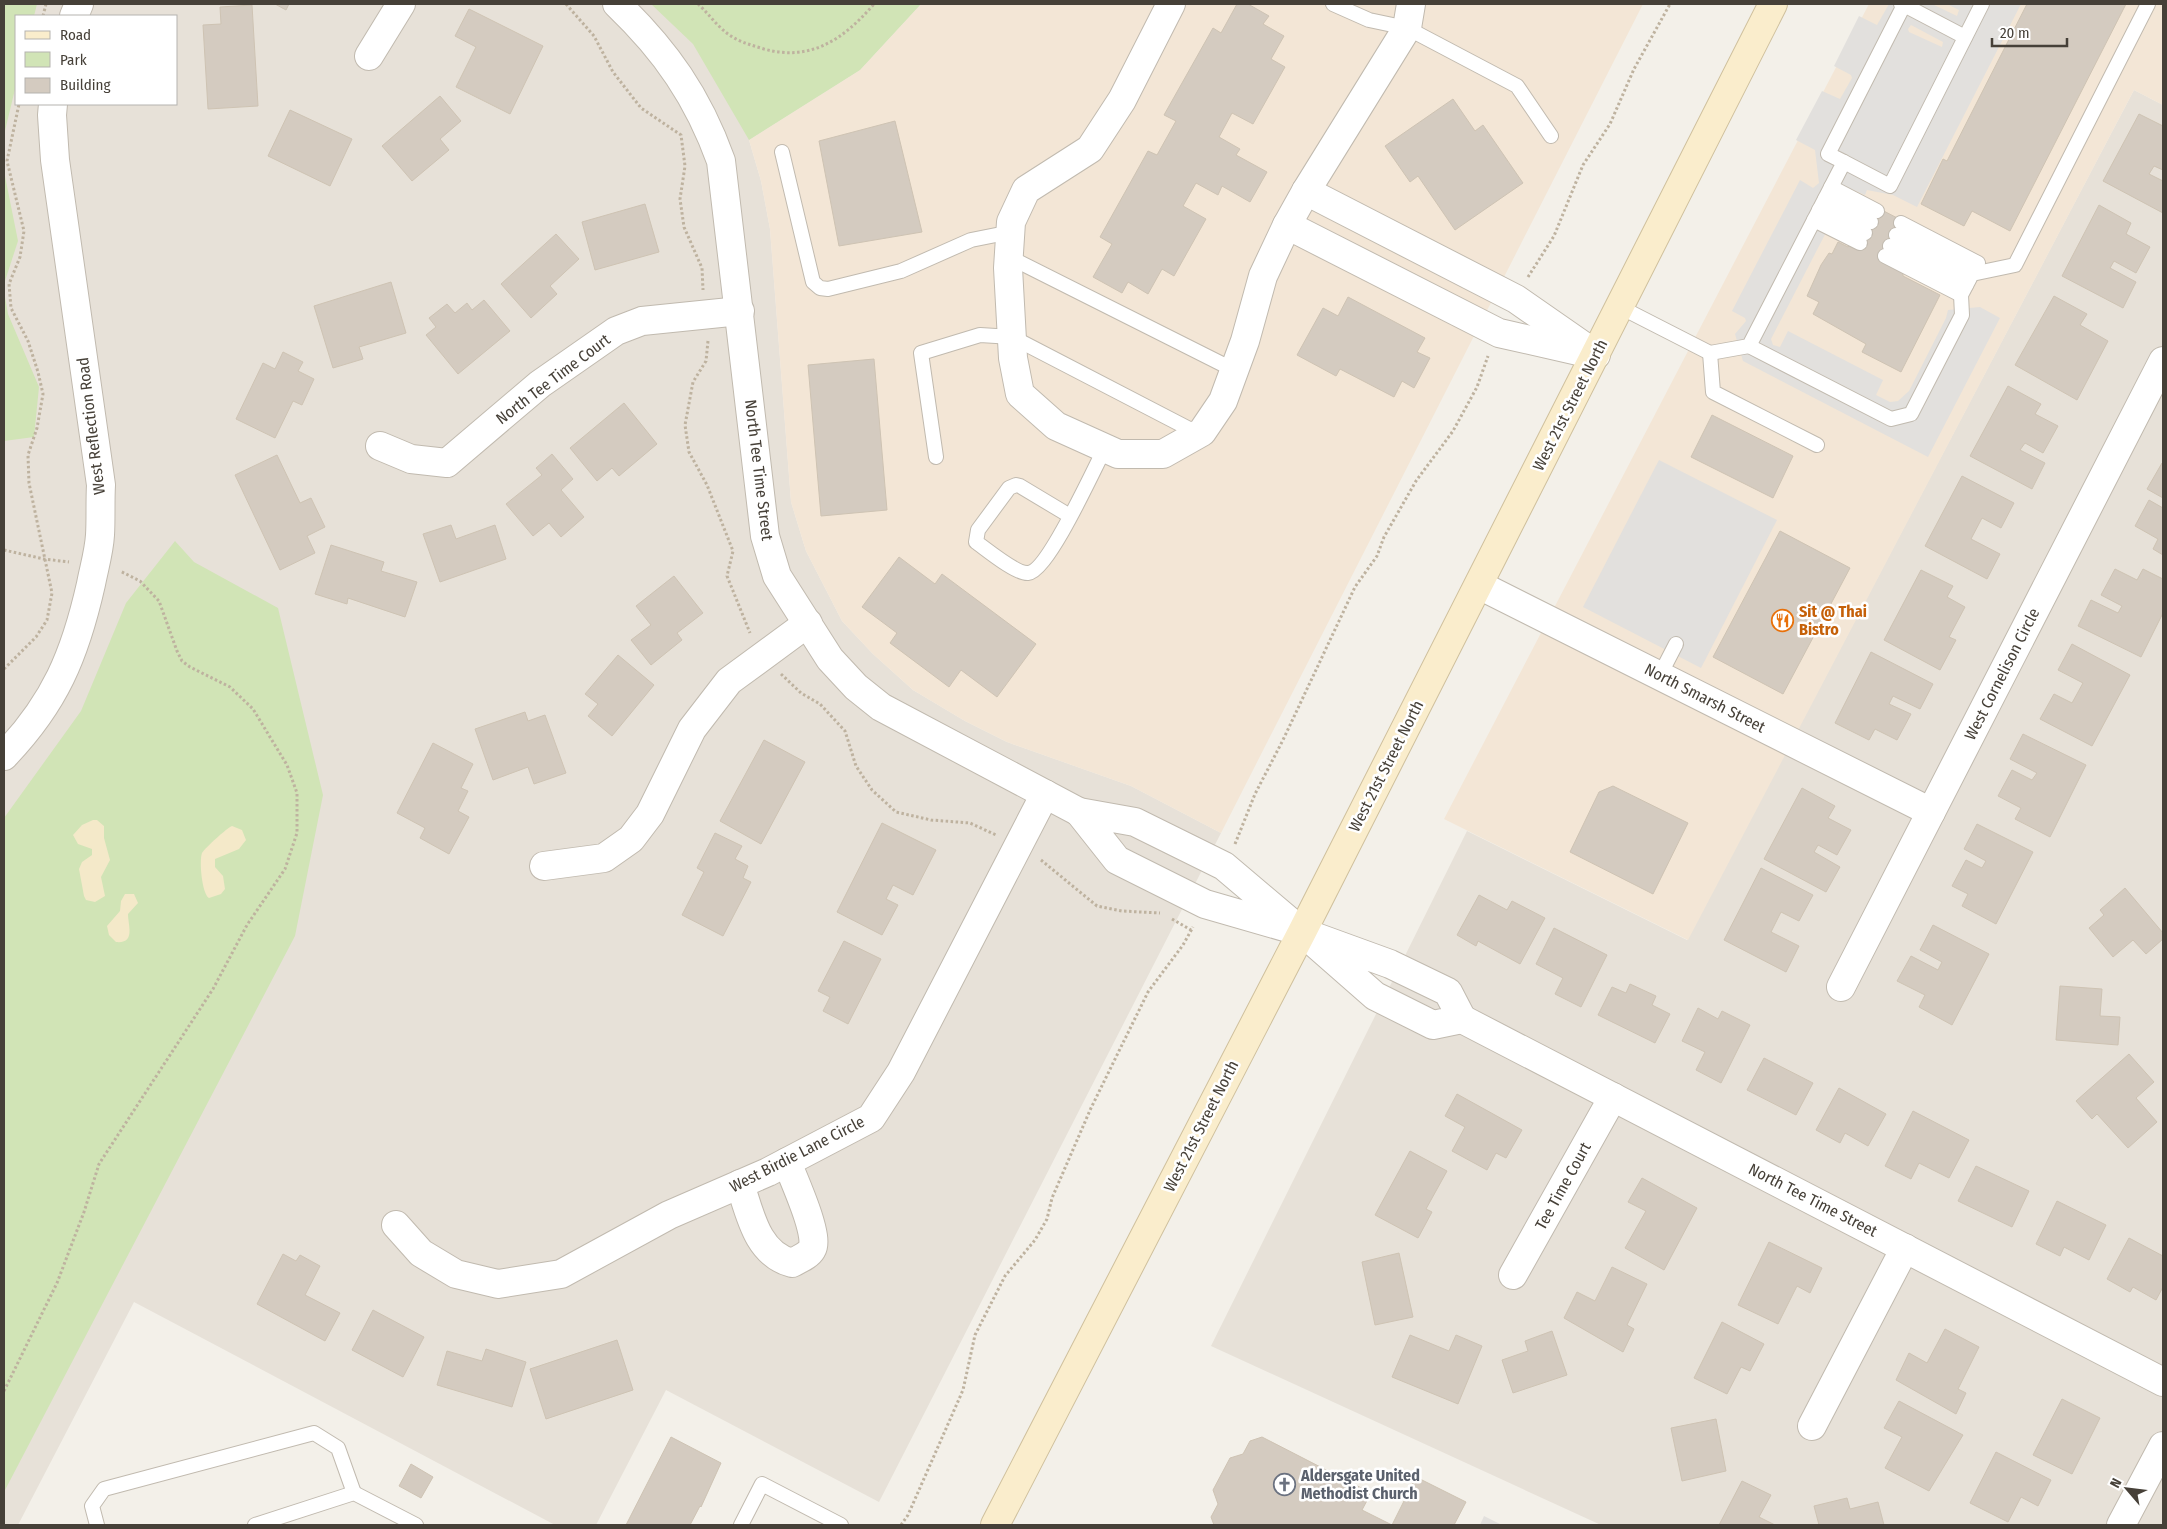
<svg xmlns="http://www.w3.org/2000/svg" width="2167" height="1529" viewBox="0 0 2167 1529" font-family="'Fira Sans Condensed',sans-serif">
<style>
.residential{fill:#e7e1d8;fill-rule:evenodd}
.commercial{fill:#f3e6d6}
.green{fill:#d1e4b6}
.sand{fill:#f4e9c9}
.parking{fill:#e2e0dd;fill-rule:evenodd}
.building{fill:#d4cbc0;stroke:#cec3b3}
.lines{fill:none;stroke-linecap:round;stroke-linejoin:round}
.lane-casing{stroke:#c1baaf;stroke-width:16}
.street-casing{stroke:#c1baaf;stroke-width:30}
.secondary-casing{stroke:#cfc09d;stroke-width:30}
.path{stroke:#beb29f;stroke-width:3;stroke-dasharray:2.5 2.5;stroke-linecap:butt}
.lane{stroke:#fff;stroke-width:14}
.street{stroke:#fff;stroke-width:28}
.secondary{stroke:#faedcc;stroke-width:28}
.labels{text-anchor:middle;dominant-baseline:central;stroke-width:5;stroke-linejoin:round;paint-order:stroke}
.street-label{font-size:16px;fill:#464038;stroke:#fff}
.food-label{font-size:16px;font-weight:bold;fill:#c56008;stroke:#fff;text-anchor:start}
.worship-label{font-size:16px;font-weight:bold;fill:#5b616d;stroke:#fff;text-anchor:start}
</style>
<rect width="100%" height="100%" fill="#f3f0e9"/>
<g class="residential">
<path d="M4,4h917l-61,66 -111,70 12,41 9,48 21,273 15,49 36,70 31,33 40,36 52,31 42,21 124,44 90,47 -342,669 -213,-112 -70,135h-41l-421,-223 -116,223h-14zM16,16h160v88h-160z"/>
<polygon points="2134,90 2163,105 2163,1525 1601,1525 1211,1346 1467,831 1687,940"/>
</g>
<g class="commercial">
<polygon points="921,4 1643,4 1221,833 1131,786 1007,742 965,721 913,690 873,654 842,621 806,551 791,502 770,229 761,181 749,140 860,70"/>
<polygon points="1869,4 2163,4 2163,105 2134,90 1688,940 1444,819"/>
</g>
<g class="green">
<polygon points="4,4 37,4 34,16 16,16 16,85 4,135"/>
<polygon points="651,4 921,4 860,70 749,140 693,44"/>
<polygon points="4,171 18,241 4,284"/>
<polygon points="4,291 8,314 39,387 34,437 4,441"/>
<polygon points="175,541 194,562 278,608 323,795 295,936 4,1492 4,818 81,711 126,603"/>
</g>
<g class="sand">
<polygon points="93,820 97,820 104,826 104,838 110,860 101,877 105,896 95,902 86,900 84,896 79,869 82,862 92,855 92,849 78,844 73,835 82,825"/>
<path d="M232,826l10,4 4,10 -7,9 -24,10v8l8,9 2,13 -4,5 -12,4c-7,-4 -10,-37 -7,-45 3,-5 25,-25 30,-27z"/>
<path d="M125,894h9l4,9 -10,11c0,11 8,30 -12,28l-7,-7 -2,-9 13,-15 1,-10z"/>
</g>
<g class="parking">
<path d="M1889,4h43l25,12 2,-6 -12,-6h74l-104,203 -24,-12 -26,-5 -2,5 -16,-7 -78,151 2,6 7,2 8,-16 95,49 -7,15 14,7 8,-1 11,-10 37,-73 2,-8 32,-3 20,11 -72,139 -185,-96 -8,-27 11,-13 -1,-3 -13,-7 68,-131 13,8 6,-5 -4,-33 -19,-10 26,-49 18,8 12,-21 -1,-3 -17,-9 25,-50 18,9zM1911,25l32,17 -1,5 -33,-15 -1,-3z"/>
<polygon points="1659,460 1777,520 1701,668 1583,607"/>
<polygon points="1484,1516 1502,1525 1480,1525"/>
</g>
<g class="building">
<polygon points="275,4 289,4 286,10"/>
<polygon points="1237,4 1248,4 1269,16 1263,24 1284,36 1271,59 1285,67 1253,124 1232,113 1219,137 1240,149 1236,155 1267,172 1250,202 1222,186 1218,195 1196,183 1183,206 1206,219 1174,276 1162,269 1148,294 1128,282 1122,293 1093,277 1112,244 1100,237 1148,151 1157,155 1176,121 1164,115 1213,28 1221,33"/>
<polygon points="2027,4 2126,4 2010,231 1972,211 1964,226 1921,204 1943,159 1947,161"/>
<polygon points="252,5 258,106 208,109 203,25 221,24 220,7"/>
<polygon points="469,9 543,46 510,114 456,87 476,47 455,36"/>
<polygon points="440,96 461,121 440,139 449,150 412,181 382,146"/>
<polygon points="1453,99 1475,131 1483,125 1523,183 1455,230 1418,176 1410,182 1385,146"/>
<polygon points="290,110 352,139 330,186 268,156"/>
<polygon points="2139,114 2163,126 2163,170 2154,166 2149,174 2163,181 2163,213 2103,181"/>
<polygon points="895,121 922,232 839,246 819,141"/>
<polygon points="645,204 659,252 595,270 582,222"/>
<polygon points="2099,205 2131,223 2126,234 2150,247 2136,273 2114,261 2110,268 2136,282 2123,308 2062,276"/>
<polygon points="1878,208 1903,221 1903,276 1940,295 1901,372 1862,352 1866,344 1813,314 1819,302 1807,296 1821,265 1829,253 1832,254 1838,242 1848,247"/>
<polygon points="556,234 579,259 550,286 557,294 531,318 501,284"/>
<polygon points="391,282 406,333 359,347 363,359 333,368 314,306"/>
<polygon points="2054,296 2087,314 2080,325 2108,341 2077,400 2015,365"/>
<polygon points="1348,297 1425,338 1417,352 1430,358 1414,388 1402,381 1394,397 1340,369 1336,376 1297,355 1323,308 1338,316"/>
<polygon points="484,300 510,331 458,374 426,335 436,327 429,318 447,304 455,313 467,303 472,310"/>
<polygon points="283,352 303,362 298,371 314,379 302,405 293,401 275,438 236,419 263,363 275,369"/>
<polygon points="874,359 887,510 821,516 808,365"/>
<polygon points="2008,386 2041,404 2035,414 2058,426 2043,453 2025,443 2020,450 2045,463 2032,489 1970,456"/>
<polygon points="624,403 657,444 619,476 612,468 597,481 570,448"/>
<polygon points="1712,415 1793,456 1773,498 1691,457"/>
<polygon points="552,454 573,479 561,490 584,517 561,537 549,523 533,536 506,504 542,475 536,468"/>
<polygon points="277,455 300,503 311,498 325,527 307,536 315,553 280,570 235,475"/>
<polygon points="2162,463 2163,464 2163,498 2147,489"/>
<polygon points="1962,476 2014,503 2001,528 1982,518 1971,539 2000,554 1987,579 1925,546"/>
<polygon points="2149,500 2163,508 2163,555 2153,549 2158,539 2135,526"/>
<polygon points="451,525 456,539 495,525 506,559 440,582 423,534"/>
<polygon points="1780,531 1850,568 1783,694 1713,657"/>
<polygon points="331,545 384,562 381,571 417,582 405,617 348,598 347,604 315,594"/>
<polygon points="899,557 935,584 942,574 1036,644 997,697 961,670 949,687 890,643 897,633 862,607"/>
<polygon points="2115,569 2137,580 2143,569 2163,579 2163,613 2141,657 2078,626 2091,600 2118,613 2122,606 2101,595"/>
<polygon points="1921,570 1953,586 1947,597 1965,607 1949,637 1956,640 1940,670 1884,640"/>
<polygon points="674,576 703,613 677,633 682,640 651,665 631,640 651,625 636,606"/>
<polygon points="2072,644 2130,675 2092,746 2040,719 2054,694 2072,703 2083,683 2058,670"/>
<polygon points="1871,652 1933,684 1920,709 1893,696 1889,704 1911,714 1897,740 1875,729 1869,740 1835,723"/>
<polygon points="618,655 654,685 612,736 588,716 598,704 585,694"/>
<polygon points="525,712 528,721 545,715 566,773 534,784 528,767 493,780 475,729"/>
<polygon points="2023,734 2086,765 2050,837 2015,819 2021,808 1998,796 2012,770 2032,780 2037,773 2010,759"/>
<polygon points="764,740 805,762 761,844 720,821"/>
<polygon points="433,743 473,764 461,788 468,791 458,811 469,817 449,854 420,838 425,828 397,813"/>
<polygon points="1613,786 1688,823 1653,894 1570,852 1599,792"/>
<polygon points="1802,788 1835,806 1828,818 1851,830 1837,855 1818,845 1814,852 1840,867 1826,892 1764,859"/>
<polygon points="882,823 936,850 913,895 893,885 886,899 898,905 882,935 837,912"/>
<polygon points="1977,824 2033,852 1996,924 1962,906 1968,894 1952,886 1966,860 1982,868 1986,861 1964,849"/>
<polygon points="715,833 742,846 735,859 748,866 743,878 751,882 723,936 682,915 704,872 697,868"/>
<polygon points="1761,868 1813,895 1799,921 1781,912 1771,932 1799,946 1786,972 1724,940"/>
<polygon points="2125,888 2163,933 2163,939 2146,954 2133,940 2113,957 2089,928 2104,915 2100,910"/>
<polygon points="1479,895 1507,910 1512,901 1545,918 1520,964 1478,941 1476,946 1457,935"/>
<polygon points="1933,925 1989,954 1952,1025 1919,1007 1925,995 1897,981 1911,956 1938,970 1942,962 1920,950"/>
<polygon points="1554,928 1607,955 1581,1007 1555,994 1563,978 1536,964"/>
<polygon points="844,941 881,959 848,1024 823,1011 830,997 818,991"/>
<polygon points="1630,984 1656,996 1652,1005 1670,1014 1655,1043 1598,1015 1612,987 1626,993"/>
<polygon points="2060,986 2102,989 2100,1016 2120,1017 2118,1045 2056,1040"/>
<polygon points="1698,1008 1718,1019 1722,1011 1750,1025 1721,1083 1696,1070 1705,1052 1682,1041"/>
<polygon points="2129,1054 2154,1082 2136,1098 2157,1122 2128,1148 2097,1114 2092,1119 2076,1101"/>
<polygon points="1764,1058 1813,1083 1796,1115 1747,1090"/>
<polygon points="1839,1088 1886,1114 1868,1146 1845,1133 1840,1143 1816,1130"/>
<polygon points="1457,1094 1522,1130 1506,1158 1496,1153 1487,1170 1452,1151 1465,1127 1445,1116"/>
<polygon points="1913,1111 1969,1140 1949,1178 1919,1163 1911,1179 1885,1166"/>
<polygon points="1410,1151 1447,1171 1426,1209 1432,1212 1418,1238 1375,1215"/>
<polygon points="1976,1166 2029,1191 2012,1227 1958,1201"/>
<polygon points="1642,1178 1697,1208 1664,1270 1625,1248 1646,1211 1628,1202"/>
<polygon points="2057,1201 2106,1225 2089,1260 2064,1247 2060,1256 2036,1244"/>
<polygon points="2129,1238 2163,1256 2163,1287 2156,1300 2133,1287 2130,1292 2107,1279"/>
<polygon points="1769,1242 1822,1268 1810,1293 1797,1286 1778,1324 1738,1305"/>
<polygon points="1399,1253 1413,1317 1375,1325 1362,1262"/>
<polygon points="283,1254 296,1261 300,1255 320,1266 305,1295 340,1313 325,1341 257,1304"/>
<polygon points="1612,1267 1647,1284 1627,1325 1634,1329 1623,1352 1564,1318 1577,1292 1595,1301"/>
<polygon points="373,1310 424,1337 403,1377 352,1350"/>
<polygon points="1722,1322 1764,1344 1750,1371 1741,1367 1727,1394 1694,1378"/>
<polygon points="1945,1329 1979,1347 1958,1389 1966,1393 1956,1414 1896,1380 1909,1353 1927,1363"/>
<polygon points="1552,1331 1567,1375 1513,1393 1502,1360 1528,1351 1525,1341"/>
<polygon points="1410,1335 1449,1351 1456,1335 1482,1346 1458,1404 1392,1377"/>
<polygon points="617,1340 633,1390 546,1419 530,1369"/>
<polygon points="486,1349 526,1362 512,1407 437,1385 447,1351 482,1361"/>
<polygon points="2062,1399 2100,1418 2072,1474 2033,1455"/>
<polygon points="1899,1401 1963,1435 1929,1491 1885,1468 1902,1437 1884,1428"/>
<polygon points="1716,1419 1726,1471 1682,1481 1671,1428"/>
<polygon points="671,1437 721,1463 701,1507 700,1506 690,1525 626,1525"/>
<polygon points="1262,1437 1371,1493 1362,1510 1392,1525 1416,1477 1466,1502 1454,1525 1214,1525 1211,1517 1218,1504 1213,1490 1230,1458 1243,1454 1250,1441"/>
<polygon points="1996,1452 2051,1480 2038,1506 2021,1497 2008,1522 1970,1503"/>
<polygon points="411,1464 433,1477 421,1498 399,1486"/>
<polygon points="1742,1481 1771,1495 1759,1517 1775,1525 1719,1525"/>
<polygon points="1847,1498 1850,1509 1878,1502 1884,1525 1819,1525 1814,1506"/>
</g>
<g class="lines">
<defs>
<g id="lane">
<polyline points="1333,4 1369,20 1407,28 1517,86 1551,136"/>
<polyline points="1905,4 1904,5 1965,37"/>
<polyline points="782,152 813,282 820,288 828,289 901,271 971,240 1011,232"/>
<polyline points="1844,162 1890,186 1982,4"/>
<polyline points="1831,187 1877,211"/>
<polyline points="1825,199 1871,222"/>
<polyline points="1819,210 1865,233"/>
<polyline points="1814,220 1860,243"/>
<polyline points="1896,235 1972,274 1978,263 1901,223"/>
<polyline points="1890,246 1966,285"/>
<polyline points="1885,256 1961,295"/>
<polyline points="1009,257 1234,370"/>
<polyline points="1620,307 1710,353 1749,346 1844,162 1828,154 1904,5 1901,4"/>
<polyline points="1749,346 1891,419 1911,414 1962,315 1961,295 1972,274 2015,265 2148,4"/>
<polyline points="1710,353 1713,392 1817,445"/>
<polyline points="936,457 921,353 980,335 1012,337 1199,434"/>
<path d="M1070,516l-50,-30 -4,-1 -7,3 -31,42 -2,12c10,7 40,32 52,31 20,-2 66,-104 77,-125"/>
<polyline points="1660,675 1676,644"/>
<polyline points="97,1525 92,1506 104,1489 314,1433 338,1448 354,1493"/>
<polyline points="255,1525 354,1493 416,1525"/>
<polyline points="741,1525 762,1484 841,1525"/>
</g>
<g id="street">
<path d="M617,4c49,47 81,93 104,157l44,375 12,40 53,83 26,28 25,20 198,105"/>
<polyline points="1171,4 1122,100 1090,149 1026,190 1011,222 1008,268 1013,358 1020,394 1056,426 1118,454 1163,454 1202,432 1223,401 1245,341 1263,276 1287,225 1306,191 1407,28 1411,4"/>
<polyline points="74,16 79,4"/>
<polyline points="369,56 401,4"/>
<polyline points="1306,191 1516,299 1585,347"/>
<polyline points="1287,225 1499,333 1596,355"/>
<polyline points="380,446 411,459 447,463 540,384 616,331 642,321 740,311"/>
<polyline points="1479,585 1931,812"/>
<path d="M4,756c51,-53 71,-101 87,-172 3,-16 8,-32 9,-49 1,-16 0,-33 1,-50l-46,-325 -3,-45 1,-11"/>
<polyline points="544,866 604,858 631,839 650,814 692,729 729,681 808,623"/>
<polyline points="1302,932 1375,996 1433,1025 1462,1019 1448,992 1390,964 1302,932 1205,904 1117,860 1079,812 1135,822 1224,866 1302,932"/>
<polyline points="1841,987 2163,361"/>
<polyline points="1462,1019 2163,1382"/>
<path d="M740,1184c10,30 17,70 52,79 7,-4 16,-7 20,-14 8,-13 -19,-71 -25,-87"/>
<polyline points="396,1225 421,1253 456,1274 498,1284 561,1274 669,1215 768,1172 871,1118 901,1072 1045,794"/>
<polyline points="1513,1275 1613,1097"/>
<polyline points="1812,1426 1905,1248"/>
<polyline points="2121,1525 2163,1446"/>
</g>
<polyline id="secondary" points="995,1525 1302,932 1773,4"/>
</defs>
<use href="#lane" class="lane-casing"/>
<use href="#street" class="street-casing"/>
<use href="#secondary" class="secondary-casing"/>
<g class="path">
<polyline points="566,4 594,36 613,72 641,108 681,135 685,166 680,199 684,227 702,268 703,290"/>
<path d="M698,4c10,9 19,22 30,30 11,8 23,11 36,15 47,13 80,-10 110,-45"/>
<polyline points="43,16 46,4"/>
<polyline points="1528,277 1554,236 1583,165 1610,124 1634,69 1670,4"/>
<polyline points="708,341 706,361 693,382 685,425 689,452 707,485 733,551 727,576 750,633"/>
<polyline points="4,550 44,559 69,562"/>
<polyline points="4,669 36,637 47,620 52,593 29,483 28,455 37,428 43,394 38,372 28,341 11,308 9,284 20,257 24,231 7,161 19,104"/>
<polyline points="781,674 801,693 820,704 845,731 856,766 872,790 896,812 931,820 970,823 996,835"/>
<polyline points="1235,844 1255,794 1283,740 1355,587 1377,556 1384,537 1416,481 1453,431 1477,387 1488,356"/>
<polyline points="1041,860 1097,906 1122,911 1160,913"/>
<polyline points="1172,919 1191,930"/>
<polyline points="4,1391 57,1283 84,1212 99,1164 213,989 247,925 285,869 297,833 297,793 287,765 253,709 230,687 190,667 182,661 177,651 159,601 140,581 120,571"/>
<polyline points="901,1525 908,1515 963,1390 975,1335 1005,1276 1035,1240 1047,1219 1052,1198 1091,1108 1148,992 1183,945 1193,927"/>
</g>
<use href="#lane" class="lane"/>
<use href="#street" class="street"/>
<use href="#secondary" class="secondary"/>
</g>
<defs>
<symbol id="restaurant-ring" viewBox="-11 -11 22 22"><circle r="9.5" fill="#fff" stroke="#e8710a" stroke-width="1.5"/><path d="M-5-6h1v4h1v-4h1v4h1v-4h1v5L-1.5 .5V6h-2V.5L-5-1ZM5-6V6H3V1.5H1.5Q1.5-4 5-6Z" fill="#e8710a"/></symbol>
<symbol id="church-ring" viewBox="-11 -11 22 22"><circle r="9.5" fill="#fff" stroke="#6b7280" stroke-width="1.5"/><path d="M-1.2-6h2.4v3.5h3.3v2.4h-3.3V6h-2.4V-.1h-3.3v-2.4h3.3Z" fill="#6b7280"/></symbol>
</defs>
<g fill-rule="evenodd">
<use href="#restaurant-ring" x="1770" y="608" width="25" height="25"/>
<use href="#church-ring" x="1272" y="1472" width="25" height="25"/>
</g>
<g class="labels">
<g class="street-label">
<text transform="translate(553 379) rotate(-37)">North Tee Time Court</text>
<text transform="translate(1570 405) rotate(-63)">West 21st Street North</text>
<text transform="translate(91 426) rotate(-97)">West Reflection Road</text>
<text transform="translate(759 470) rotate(83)">North Tee Time Street</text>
<text transform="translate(2002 674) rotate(-63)">West Cornelison Circle</text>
<text transform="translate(1705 698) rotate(27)">North Smarsh Street</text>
<text transform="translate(1386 766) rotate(-63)">West 21st Street North</text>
<text transform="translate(1201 1126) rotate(-63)">West 21st Street North</text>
<text transform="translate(797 1154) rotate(-27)">West Birdie Lane Circle</text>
<text transform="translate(1563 1186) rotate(-61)">Tee Time Court</text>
<text transform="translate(1813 1200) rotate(27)">North Tee Time Street</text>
</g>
<g class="food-label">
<text x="1799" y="611">Sit @ Thai<tspan x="1799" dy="18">Bistro</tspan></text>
</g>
<g class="worship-label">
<text x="1301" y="1475">Aldersgate United<tspan x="1301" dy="18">Methodist Church</tspan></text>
</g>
</g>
<rect width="2167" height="1529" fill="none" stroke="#464038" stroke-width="10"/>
<rect x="15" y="15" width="162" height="90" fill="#ffffff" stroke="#b5b3af"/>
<rect x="25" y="31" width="25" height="8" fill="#faedcc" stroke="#b5b3af"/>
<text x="60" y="40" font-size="15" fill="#464038">Road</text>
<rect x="25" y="52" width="25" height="15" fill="#d1e4b6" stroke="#b5b3af"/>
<text x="60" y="65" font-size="15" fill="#464038">Park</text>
<rect x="25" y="78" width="25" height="15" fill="#d4cbc0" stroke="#b5b3af"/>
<text x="60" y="90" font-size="15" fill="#464038">Building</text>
<g transform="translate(2127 1489) rotate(298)" stroke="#ffffff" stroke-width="4" paint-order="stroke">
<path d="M0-4L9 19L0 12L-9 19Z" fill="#464038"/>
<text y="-8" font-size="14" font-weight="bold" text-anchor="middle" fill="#464038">N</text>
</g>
<path d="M1992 38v8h75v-8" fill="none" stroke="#464038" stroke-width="2.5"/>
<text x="2000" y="38" font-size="15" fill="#464038" stroke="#ffffff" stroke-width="4" paint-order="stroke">20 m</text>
</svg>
